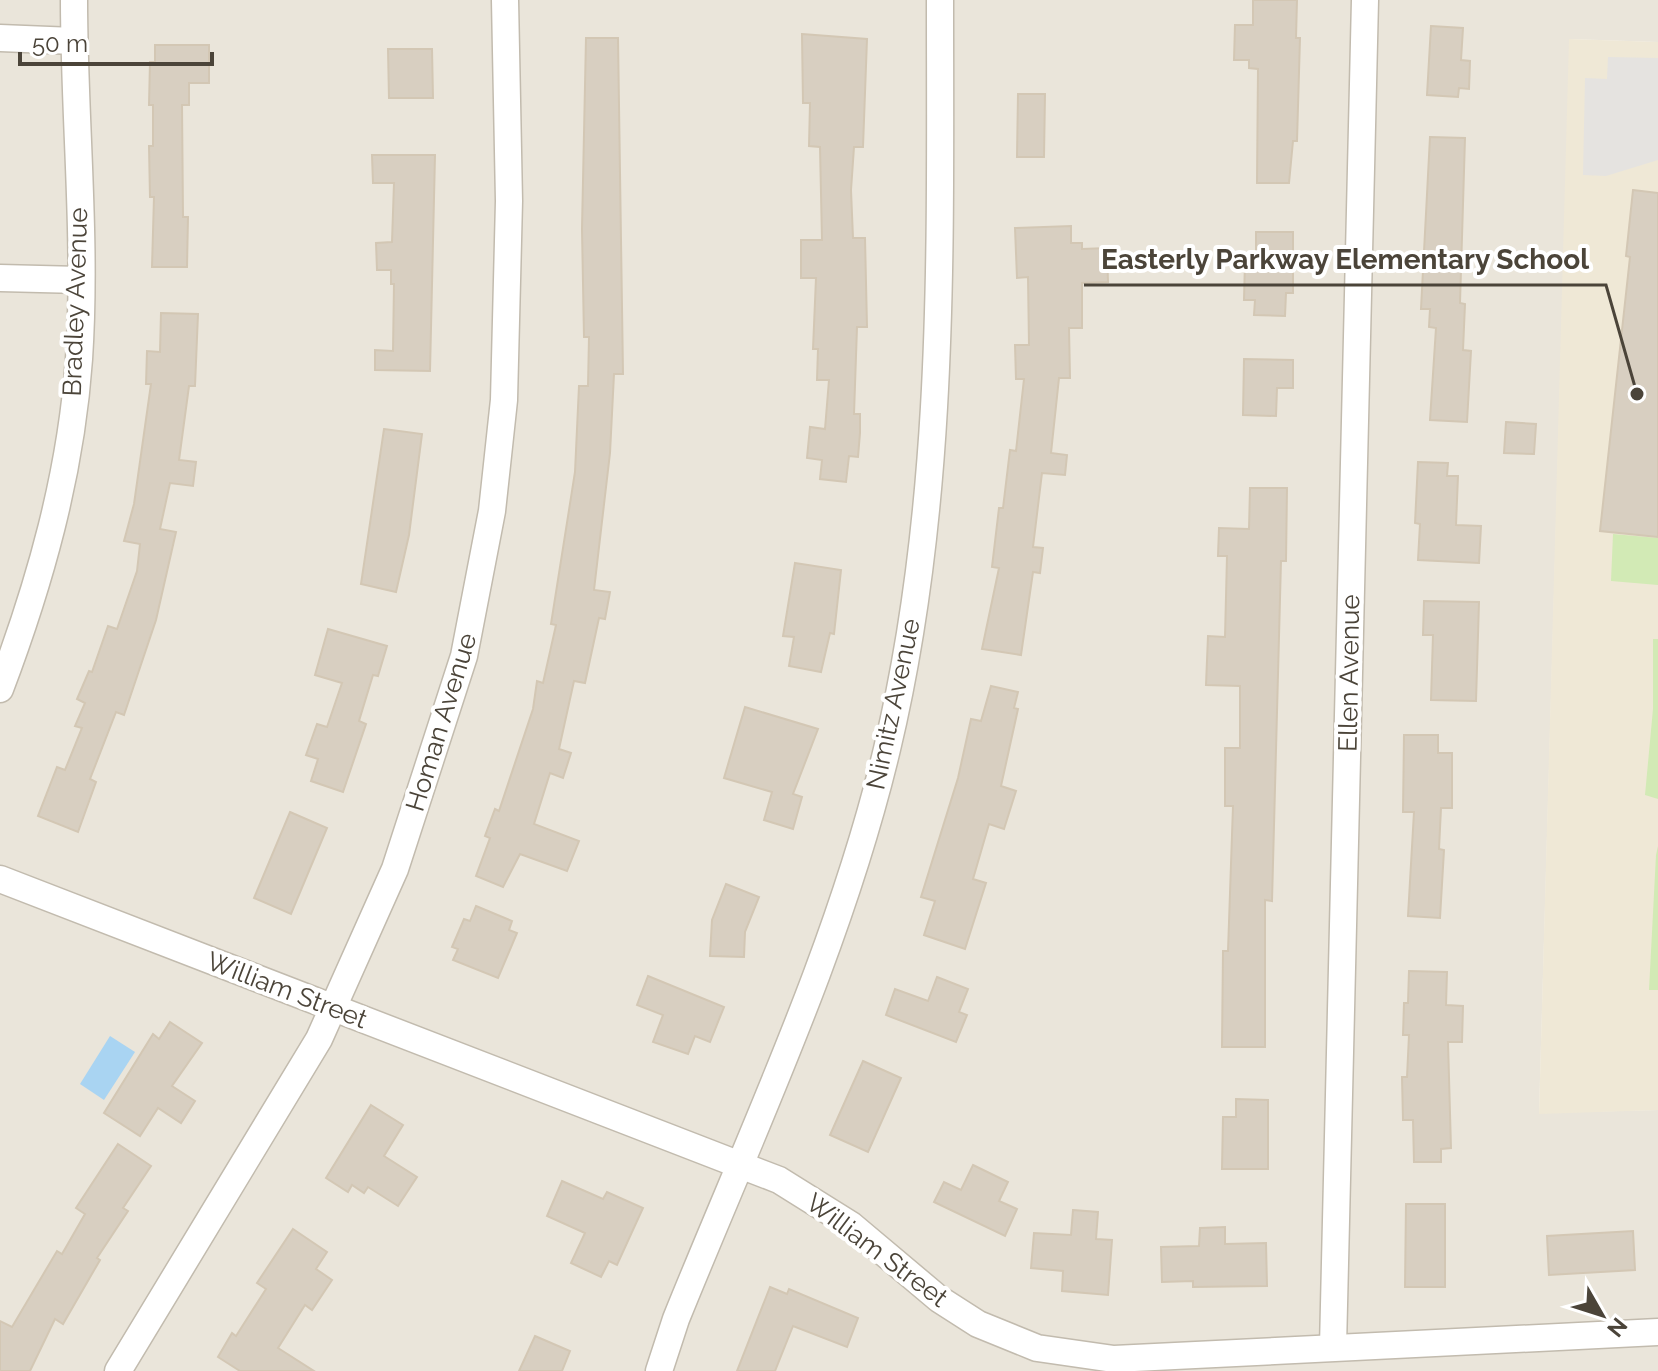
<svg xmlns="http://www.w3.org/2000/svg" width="1658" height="1371" viewBox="0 0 1658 1371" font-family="Raleway,sans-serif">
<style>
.residential{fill:#eae5da}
.education{fill:#efe8d6}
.green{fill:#d2eab5}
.parking{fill:#e5e3e0}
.water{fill:#a9d4f2}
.building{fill:#d8cfc1;stroke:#d3c7b4;stroke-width:2}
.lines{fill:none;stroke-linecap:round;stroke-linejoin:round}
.minor-casing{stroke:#c2bbae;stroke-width:29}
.minor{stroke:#fff;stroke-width:26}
.labels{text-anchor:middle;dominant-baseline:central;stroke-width:8;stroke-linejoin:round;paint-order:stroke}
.street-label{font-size:26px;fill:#4b4439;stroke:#fff}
.leader{fill:none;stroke:#4b4439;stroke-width:3}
.callout-dot{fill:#4b4439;stroke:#fff;stroke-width:3}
.callout-label{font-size:28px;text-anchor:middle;font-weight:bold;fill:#4b4439;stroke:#fff;stroke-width:8;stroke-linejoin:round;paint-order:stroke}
</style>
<rect width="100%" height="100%" fill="#f6f3ec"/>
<polygon class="residential" points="0,0 1658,0 1658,42 1570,39 1539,1113 1658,1110 1658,1371 0,1371"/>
<polygon class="education" points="1569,39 1658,42 1658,1110 1539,1114"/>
<g class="green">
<polygon points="1613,534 1658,538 1658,585 1611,581"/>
<polygon points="1653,639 1658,639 1658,799 1645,795 1653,709"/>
<polygon points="1658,846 1658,990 1649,990 1656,855"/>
</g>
<polygon class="parking" points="1608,57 1658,58 1658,160 1606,176 1583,175 1585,78 1607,79"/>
<polygon class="water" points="110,1036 135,1052 104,1100 80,1084"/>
<g class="building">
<polygon points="1253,0 1297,0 1296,38 1300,38 1297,141 1293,141 1289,183 1257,183 1258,69 1249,68 1249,60 1234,60 1235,25 1253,25"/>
<polygon points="1431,26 1463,28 1461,60 1470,61 1469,89 1459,88 1458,97 1427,95"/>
<polygon points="802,34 867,39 863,147 854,147 851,190 853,238 865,238 867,327 857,327 854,414 860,414 860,433 858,457 849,456 846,482 820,479 822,460 807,458 810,427 825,429 829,380 817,380 818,349 813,349 816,278 801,278 801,240 822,240 820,147 809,146 810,103 803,103"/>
<polygon points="586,38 618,38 623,374 614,374 610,453 594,590 610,592 605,619 599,618 585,683 574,681 559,749 571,753 563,778 550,773 534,824 579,841 567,871 520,854 503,887 476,876 490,838 485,836 495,809 499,811 533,709 537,681 543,683 556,625 551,624 575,472 579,386 588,386 589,337 584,337 582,229"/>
<polygon points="155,45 209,45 209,83 189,83 189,105 182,105 183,217 188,217 187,267 152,267 154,197 150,197 149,146 153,146 153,105 149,105 150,62 155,62"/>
<polygon points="388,49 432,49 433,98 389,98"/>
<polygon points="1018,94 1045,94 1044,157 1017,157"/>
<polygon points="1430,137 1465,138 1460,303 1465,304 1463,350 1471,351 1467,422 1430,420 1436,328 1429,327 1430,309 1421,309"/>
<polygon points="372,155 435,155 430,371 375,370 375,350 393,351 394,284 391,284 391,270 377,270 376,243 392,242 394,183 373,183"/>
<polygon points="1633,190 1658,193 1658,537 1600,531 1630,257 1626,256"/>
<polygon points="1071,226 1071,243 1082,243 1082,249 1107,248 1108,282 1082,283 1082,328 1069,328 1070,378 1059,378 1051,453 1067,455 1065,475 1042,473 1033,547 1043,548 1040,573 1033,572 1021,655 982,649 999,568 992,567 999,508 1003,508 1010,450 1016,451 1024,379 1016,379 1015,345 1029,345 1028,277 1017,278 1015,228"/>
<polygon points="1256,232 1293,232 1293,293 1286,293 1285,316 1254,315 1255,300 1244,300 1245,261 1256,261"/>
<polygon points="161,313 198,314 195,386 189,386 179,460 196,462 193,486 170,483 160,529 176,532 156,620 124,715 116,712 90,779 96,782 78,832 38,816 57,767 65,770 82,728 75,726 85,703 77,699 89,671 92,672 108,626 117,629 137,571 140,544 124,541 134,504 151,384 146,384 147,351 160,352"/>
<polygon points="1244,359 1293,360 1293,388 1277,388 1276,416 1243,415"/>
<polygon points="1506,422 1536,424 1534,454 1504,453"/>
<polygon points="384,429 422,434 409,535 396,592 361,584"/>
<polygon points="1418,462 1448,463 1447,476 1458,476 1456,525 1481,526 1479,563 1418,560 1420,524 1415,523"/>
<polygon points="1250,488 1287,488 1286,561 1281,561 1272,901 1265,900 1265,1047 1222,1047 1223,951 1228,951 1233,806 1225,806 1225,748 1240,748 1240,686 1206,685 1208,636 1225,637 1227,556 1218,556 1219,528 1249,529"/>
<polygon points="795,563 841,570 834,634 830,633 821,672 789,666 794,637 783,636"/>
<polygon points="1424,601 1479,602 1476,701 1431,700 1433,635 1423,635"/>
<polygon points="328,629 387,646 378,676 373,675 359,721 366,724 343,792 311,781 318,759 306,755 317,724 327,727 342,683 315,675"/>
<polygon points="991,686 1018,692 1014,708 1018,709 1001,786 1016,791 1004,829 989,824 973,879 986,883 965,949 924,935 935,901 921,897 958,778 971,719 981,721"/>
<polygon points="745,707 818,729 793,794 802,797 793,829 764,820 772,792 724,778"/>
<polygon points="1404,735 1438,735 1438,753 1452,753 1452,808 1441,808 1439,849 1444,850 1440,918 1408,916 1414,812 1403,812"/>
<polygon points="290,812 327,828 291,914 254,898"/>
<polygon points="726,884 759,897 745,932 744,957 710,956 712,920"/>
<polygon points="476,906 512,921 509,930 517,933 498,978 453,960 458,949 452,947 464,919 470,921"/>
<polygon points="1409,971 1447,972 1446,1005 1463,1006 1462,1042 1448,1042 1451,1148 1441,1149 1441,1162 1414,1162 1413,1120 1403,1120 1402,1077 1407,1077 1409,1035 1403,1035 1404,1003 1408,1003"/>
<polygon points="648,976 724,1007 710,1042 695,1036 688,1054 653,1042 663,1015 637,1005"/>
<polygon points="937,977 968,989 959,1012 967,1015 956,1042 886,1015 895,989 928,1001"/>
<polygon points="170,1022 202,1043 172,1086 195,1101 181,1123 158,1108 140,1136 104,1113 153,1034 159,1039"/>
<polygon points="863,1061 901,1078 868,1152 830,1135"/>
<polygon points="1236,1099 1268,1100 1268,1169 1222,1169 1223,1117 1236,1117"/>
<polygon points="371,1105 403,1125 384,1156 417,1177 398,1206 368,1187 364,1193 352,1185 348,1192 326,1178"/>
<polygon points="118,1144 151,1166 123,1208 128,1211 97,1258 100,1260 63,1324 55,1319 30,1371 0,1371 0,1321 12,1327 57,1251 62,1254 85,1214 76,1208"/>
<polygon points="973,1165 1008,1182 999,1201 1017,1209 1005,1236 934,1202 944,1182 961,1190"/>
<polygon points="562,1181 603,1199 607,1192 643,1208 617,1265 609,1261 601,1277 571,1263 585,1233 547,1216"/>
<polygon points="1406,1204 1445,1204 1445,1287 1405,1287"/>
<polygon points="1073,1210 1098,1212 1096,1239 1112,1240 1108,1295 1062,1291 1063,1271 1031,1268 1034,1233 1071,1235"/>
<polygon points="1225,1227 1225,1244 1266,1243 1267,1286 1193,1287 1193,1281 1162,1282 1161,1247 1199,1246 1200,1228"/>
<polygon points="293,1229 327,1252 316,1269 332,1280 312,1310 305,1305 278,1348 314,1371 240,1371 218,1357 232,1333 236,1336 266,1289 257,1283"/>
<polygon points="1633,1231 1635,1270 1549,1275 1547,1236"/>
<polygon points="770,1287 787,1294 789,1289 858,1318 847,1347 793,1326 775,1371 737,1371"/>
<polygon points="535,1336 570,1351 562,1371 519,1371"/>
</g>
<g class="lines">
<defs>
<g id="minor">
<polyline points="0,38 74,41"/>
<polyline points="0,278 80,280"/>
<path d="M0,689c40,-106 71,-215 79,-330 8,-119 -5,-240 -5,-359"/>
<polyline points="0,879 779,1180 851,1225 939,1299 978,1324 1037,1348 1114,1359 1658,1332"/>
<polyline points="1333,1347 1365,0"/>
<polyline points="118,1371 319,1039 395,869 464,656 492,511 504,400 509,201 505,0"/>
<path d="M659,1371l17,-52c76,-188 164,-373 211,-570 59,-247 53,-498 53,-749"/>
</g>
</defs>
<use href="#minor" class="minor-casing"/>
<use href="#minor" class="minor"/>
</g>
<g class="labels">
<g class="street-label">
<text transform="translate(75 302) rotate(-88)">Bradley Avenue</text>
<text transform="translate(1349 673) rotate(-89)">Ellen Avenue</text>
<text transform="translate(893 704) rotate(-78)">Nimitz Avenue</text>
<text transform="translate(441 722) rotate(-73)">Homan Avenue</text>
<text transform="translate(287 990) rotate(21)">William Street</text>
<text transform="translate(877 1250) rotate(37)">William Street</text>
</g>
</g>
<path class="leader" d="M1637 394L1606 285H1084"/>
<circle class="callout-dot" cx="1637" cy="394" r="8"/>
<g class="callout-label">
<text x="1345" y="269">Easterly Parkway Elementary School</text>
</g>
<g transform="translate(1602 1315) rotate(129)" stroke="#ffffff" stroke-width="6" paint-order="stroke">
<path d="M0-6L14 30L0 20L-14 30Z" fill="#4b4439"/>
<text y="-12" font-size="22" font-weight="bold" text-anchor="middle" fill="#4b4439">N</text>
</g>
<path d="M20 52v12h192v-12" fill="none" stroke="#4b4439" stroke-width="4"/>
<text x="32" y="52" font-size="24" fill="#4b4439" stroke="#ffffff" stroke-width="6" paint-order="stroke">50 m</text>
</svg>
